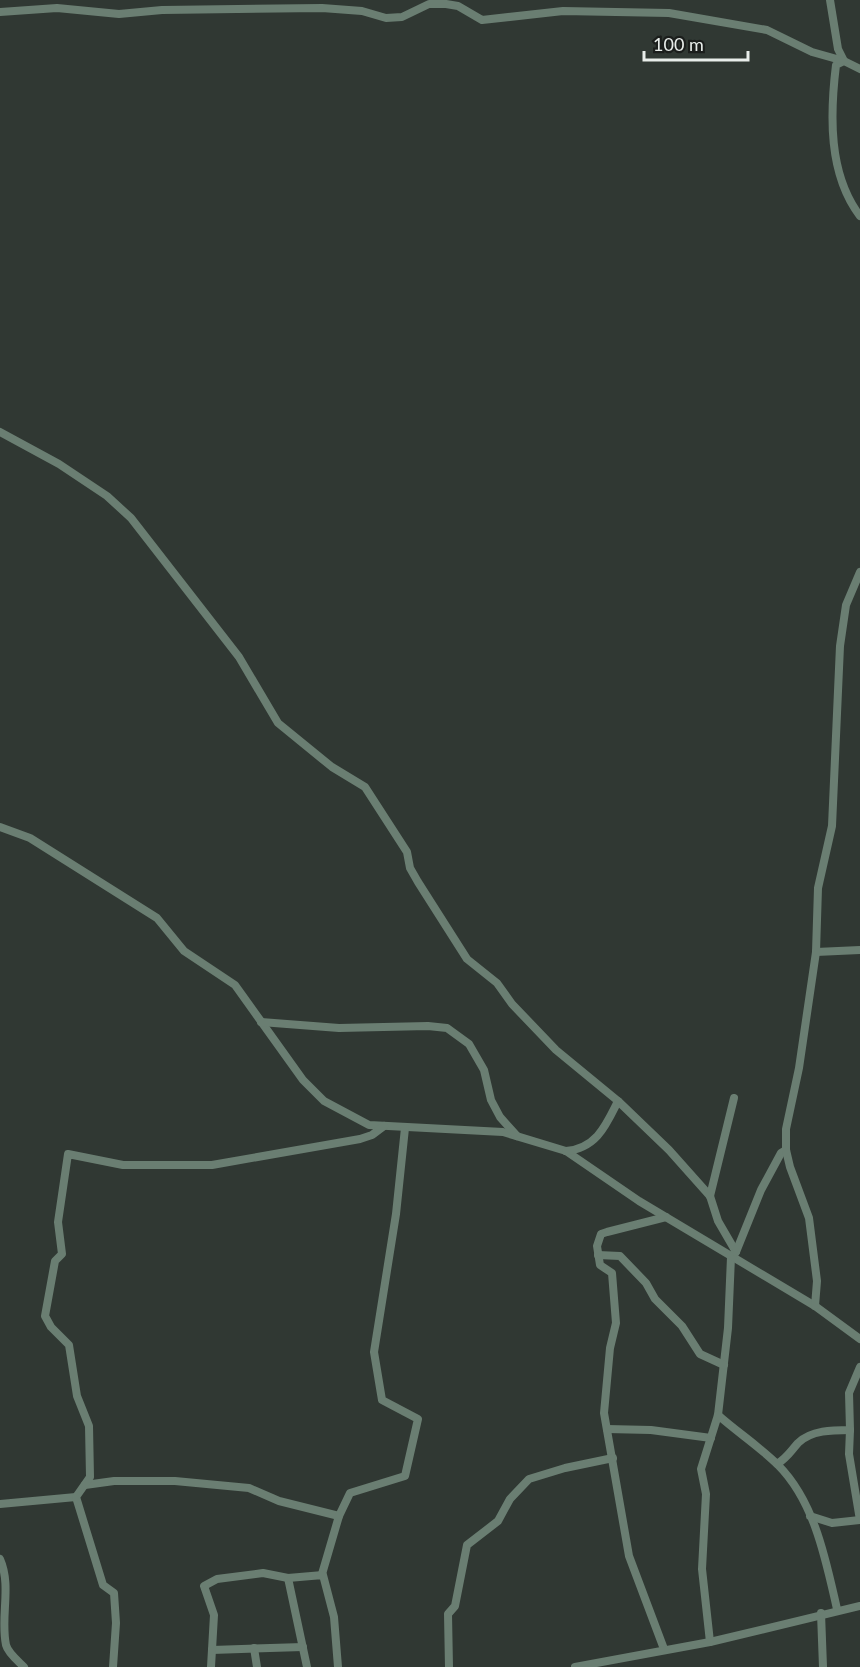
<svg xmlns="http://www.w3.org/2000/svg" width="860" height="1667" viewBox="0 0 860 1667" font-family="Lato,sans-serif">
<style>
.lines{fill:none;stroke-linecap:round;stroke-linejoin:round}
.street{stroke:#6a7e72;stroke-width:8}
</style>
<rect width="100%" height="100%" fill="#303833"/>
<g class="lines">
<g class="street">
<path d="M830,0l8,49 6,12 -8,4c-6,49 -8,109 24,151"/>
<polyline points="0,12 57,8 119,14 162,10 322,8 362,11 386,18 402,17 429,4 446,4 458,6 482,20 563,11 669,13 767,30 812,52 844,61 860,69"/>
<polyline points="0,432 59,464 107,496 131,518 239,657 278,723 332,767 365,787 407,852 410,868 418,882 467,959 497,983 512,1004 556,1050 618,1101 669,1150 710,1196 718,1221 736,1252 731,1257 728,1328 718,1415 701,1469 706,1494 702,1569 710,1642"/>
<polyline points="0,827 30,838 157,918 184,951 235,985 303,1080 324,1101 369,1125 503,1132 566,1151 639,1201 815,1306 860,1339"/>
<polyline points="816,952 860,950"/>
<polyline points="261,1022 339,1028 428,1026 447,1028 469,1044 484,1070 491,1100 500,1117 517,1136"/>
<path d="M566,1151c31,-3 40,-26 52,-50"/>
<polyline points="710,1196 734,1098"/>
<polyline points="736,1252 761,1190 781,1153 786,1150"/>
<polyline points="598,1255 620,1256 646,1283 655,1299 682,1326 700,1354 724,1365"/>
<polyline points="815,1306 817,1281 809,1218 790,1167 786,1150 786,1129 799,1068 816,952 818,888 832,826 840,646 846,605 860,572"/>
<path d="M718,1415c19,17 42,32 60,50 37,37 48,96 59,144"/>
<polyline points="607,1429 651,1430 711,1438"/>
<path d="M777,1464c10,-6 13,-12 21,-21 13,-13 35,-13 52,-13l-1,-37 11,-26"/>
<polyline points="85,1485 114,1481 175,1481 249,1488 279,1501 339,1516"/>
<polyline points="0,1504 76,1497"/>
<polyline points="810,1516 832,1523 860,1520 849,1454 850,1430"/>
<path d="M0,1559c12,27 0,58 6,86 2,8 12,16 18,22"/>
<polyline points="322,1574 339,1516 350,1493 405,1476 418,1419 382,1400 374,1352 396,1214 405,1128"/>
<polyline points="288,1578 307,1667"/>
<polyline points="821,1613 823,1667"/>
<polyline points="254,1648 257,1667"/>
<polyline points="664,1649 629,1556 604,1413 610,1348 616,1323 612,1273 600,1265 597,1246 601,1234 607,1232 666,1217"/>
<polyline points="212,1650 303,1647"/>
<polyline points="113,1667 116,1623 114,1593 103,1585 76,1497 90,1477 89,1426 77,1396 69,1345 51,1327 45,1316 55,1261 62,1254 58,1222 68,1154 123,1165 212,1165 360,1139 372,1135 384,1126"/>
<polyline points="211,1667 214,1615 204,1586 217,1579 263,1573 288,1578 323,1575 334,1617 338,1667"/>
<polyline points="449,1667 448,1614 455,1606 467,1545 498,1521 510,1499 529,1479 565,1468 613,1458"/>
<polyline points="575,1667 710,1642 860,1606"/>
</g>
</g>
<path d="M644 51v9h104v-9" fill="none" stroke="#e8edea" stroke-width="3"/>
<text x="653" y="51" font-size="18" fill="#e8edea" stroke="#1b1e1c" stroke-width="4.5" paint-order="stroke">100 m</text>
</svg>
